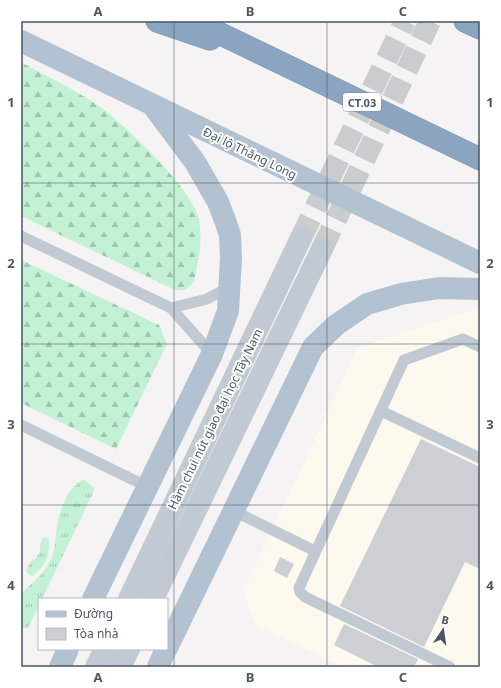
<svg xmlns="http://www.w3.org/2000/svg" width="501" height="688" viewBox="0 0 501 688" font-family="'Noto Sans',sans-serif">
<style>
.commercial{fill:#fdf9ef}
.grass{fill:url(#grass-tufts)}
.forest{fill:url(#forest-firs)}
.building{fill:#cdcfd5}
.lines{fill:none;stroke-linecap:round;stroke-linejoin:round}
.tertiary-tunnel{stroke:#caccce;stroke-width:22;stroke-dasharray:22 11;stroke-linecap:butt}
.motorway-casing{stroke:#7690ad;stroke-width:23}
.service{stroke:#c1cad2;stroke-width:11}
.tertiary{stroke:#c1cad2;stroke-width:22}
.primary{stroke:#b3c2d1;stroke-width:22}
.motorway{stroke:#8ba5c1;stroke-width:22}
.grid{fill:none;stroke:#4a5661;stroke-width:1;stroke-opacity:0.55}
.labels{text-anchor:middle;dominant-baseline:central;stroke-width:4;stroke-linejoin:round;paint-order:stroke}
.shield{fill:#fff;stroke:#808990;stroke-width:1}
.shield-label{font-size:11px;font-weight:bold;fill:#4a5661}
.street-label{font-size:12px;fill:#4a5661;stroke:#fff}
.neatline{fill:none;stroke:#4a5661;stroke-width:1.5}
.grid-label{font-size:13px;text-anchor:middle;font-weight:bold;fill:#4a5661}
</style>
<defs>
<pattern id="grass-tufts" width="24" height="20" patternUnits="userSpaceOnUse"><rect width="24" height="20" fill="#c3f1d5"/><path d="M3 7l-1-3M5 7V3M7 7l1-3M15 17l-1-3M17 17v-4M19 17l1-3" fill="none" stroke="#a0c6b0"/></pattern>
<pattern id="forest-firs" width="22" height="20" patternUnits="userSpaceOnUse"><rect width="22" height="20" fill="#c3f1d5"/><path d="M5 1l3.5 6h-7zM16 11l3.5 6h-7z" fill="#a0c6b0"/></pattern>
</defs>
<rect width="100%" height="100%" fill="#f5f3f3"/>
<polygon class="commercial" points="479,308 480,667 343,667 255,625 243,591 358,348"/>
<g class="grass">
<path d="M82,480l4,1 8,7v3l-52,108h-3v6l-11,23h-7v-34c14,-15 25,-20 32,-40 3,-9 2,-18 4,-27 2,-16 11,-39 25,-47z"/>
<path d="M44,537l5,2v2c1,16 -4,26 -17,35l-2,-1 -4,-4c2,-8 8,-10 12,-16 4,-5 0,-13 6,-18z"/>
</g>
<g class="forest">
<path d="M21,62c25,14 51,26 75,42 25,17 97,85 103,115 4,22 -1,42 -5,63l-9,8h-10l-154,-74z"/>
<polygon points="21,260 159,325 167,344 116,449 21,403"/>
</g>
<g class="building">
<polygon points="421,439 480,467 480,569 465,562 424,647 340,606"/>
<polygon points="280,557 294,564 287,578 274,571"/>
<polygon points="344,624 418,659 414,667 378,667 334,645"/>
</g>
<g class="lines">
<g class="tertiary-tunnel">
<polyline points="301,238 405,21"/>
<polyline points="322,249 430,21"/>
</g>
<defs>
<g id="motorway">
<polyline points="157,21 210,39"/>
<polyline points="194,21 480,159"/>
<polyline points="465,21 480,28"/>
</g>
</defs>
<use href="#motorway" class="motorway-casing"/>
<g class="service">
<polyline points="21,236 171,308 212,354"/>
<polyline points="171,308 207,299 229,287"/>
<polyline points="381,411 480,458"/>
<polyline points="21,425 146,486"/>
<polyline points="234,511 315,551"/>
<polyline points="450,667 305,597 300,592 299,588 404,360 463,339 480,347"/>
</g>
<g class="tertiary">
<polyline points="129,599 301,238"/>
<polyline points="153,599 322,249"/>
<polyline points="96,667 105,649"/>
<polyline points="120,667 129,649"/>
</g>
<g class="primary">
<polyline points="21,41 480,263"/>
<polyline points="93,599 212,354 228,311 231,258 230,235 226,223 218,202 195,162 153,106"/>
<polyline points="167,648 313,347 336,325 367,304 401,294 439,288 480,289"/>
<polyline points="60,667 68,649"/>
<polyline points="158,667 166,649"/>
</g>
<use href="#motorway" class="motorway"/>
</g>
<path class="grid" d="M174,21v646M327,21v646M21,183h459M21,344h459M21,505h459"/>
<g class="labels">
<rect class="shield" x="343" y="93" width="38" height="18" rx="3"/>
<g class="shield-label">
<text x="362" y="102">CT.03</text>
</g>
<g class="street-label">
<text transform="translate(250 153) rotate(26)">Đại lộ Thăng Long</text>
<text transform="translate(215 419) rotate(-64)">Hầm chui nút giao đại học Tây Nam</text>
</g>
</g>
<rect width="501" height="688" fill="none" stroke="#ffffff" stroke-width="44"/>
<rect x="38" y="598" width="130" height="52" fill="#ffffff" stroke="#b7bbc0"/>
<rect x="46" y="611" width="20" height="6" fill="#b3c2d1" stroke="#b7bbc0"/>
<text x="74" y="618" font-size="12" fill="#4a5661">Đường</text>
<rect x="46" y="628" width="20" height="12" fill="#cdcfd5" stroke="#b7bbc0"/>
<text x="74" y="638" font-size="12" fill="#4a5661">Tòa nhà</text>
<g transform="translate(443 630) rotate(13)" stroke="#ffffff" stroke-width="3" paint-order="stroke">
<path d="M0-3L7 15L0 10L-7 15Z" fill="#4a5661"/>
<text y="-6" font-size="11" font-weight="bold" text-anchor="middle" fill="#4a5661">B</text>
</g>
<rect x="22" y="22" width="457" height="644" class="neatline"/>
<g class="grid-label">
<text x="98" y="16">A</text>
<text x="250" y="16">B</text>
<text x="403" y="16">C</text>
<text x="11" y="107">1</text>
<text x="490" y="107">1</text>
<text x="11" y="268">2</text>
<text x="490" y="268">2</text>
<text x="11" y="429">3</text>
<text x="490" y="429">3</text>
<text x="11" y="590">4</text>
<text x="490" y="590">4</text>
<text x="98" y="682">A</text>
<text x="250" y="682">B</text>
<text x="403" y="682">C</text>
</g>
</svg>
